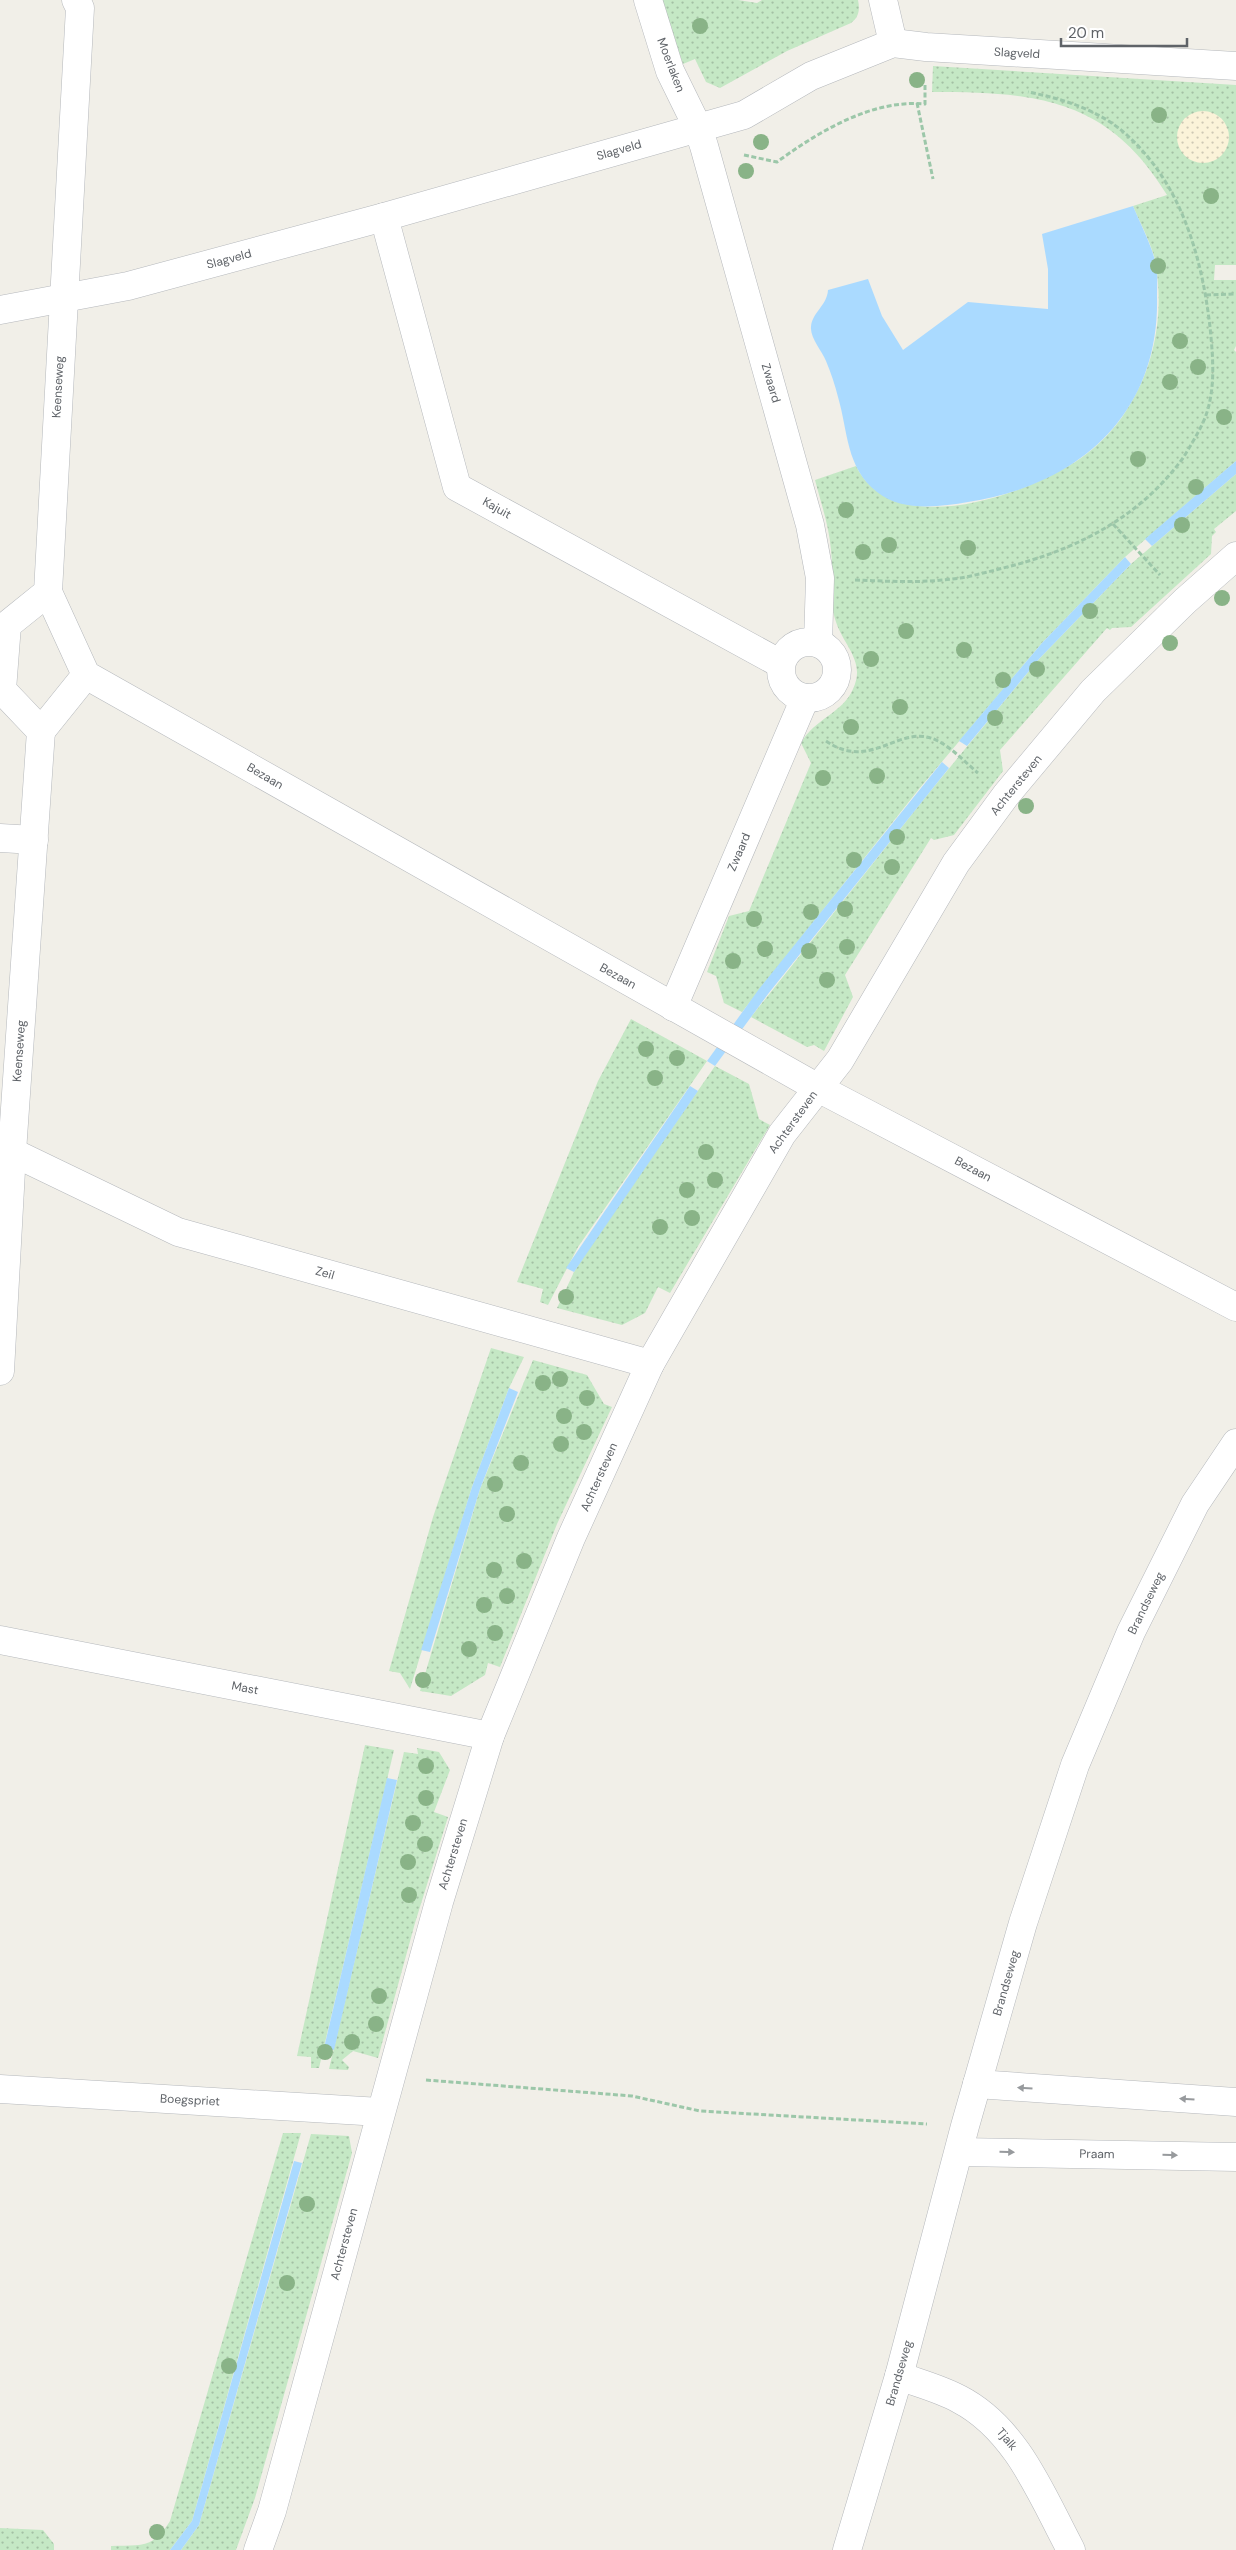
<svg xmlns="http://www.w3.org/2000/svg" width="1236" height="2550" viewBox="0 0 1236 2550" font-family="'DM Sans',sans-serif">
<style>
.grass{fill:url(#grass-dots)}
.sand{fill:url(#sand-dots)}
.water{fill:#aadaff}
.lines{fill:none;stroke-linecap:round;stroke-linejoin:round}
.street-casing{stroke:#b5b8bc;stroke-width:29}
.path{stroke:#9cc7a9;stroke-width:3;stroke-dasharray:5 2.5;stroke-linecap:butt}
.street{stroke:#fff;stroke-width:28}
.tree{fill:#89b387}
.oneway{fill:#979a9d}
.labels{text-anchor:middle;dominant-baseline:central;stroke-width:4;stroke-linejoin:round;paint-order:stroke}
.street-label{font-size:12px;fill:#5f6368;stroke:#fff}
</style>
<defs>
<pattern id="grass-dots" width="8" height="8" patternUnits="userSpaceOnUse" patternTransform="scale(1.25)"><rect width="8" height="8" fill="#c5e8c5"/><path d="M2 2h.1M6 6h.1" fill="none" stroke="#a3c0a4" stroke-width="1.8" stroke-linecap="round"/></pattern>
<pattern id="sand-dots" width="8" height="8" patternUnits="userSpaceOnUse" patternTransform="scale(1.25)"><rect width="8" height="8" fill="#fbf3d9"/><path d="M2 2h.1M6 6h.1" fill="none" stroke="#cec8b4" stroke-width="1.8" stroke-linecap="round"/></pattern>
</defs>
<rect width="100%" height="100%" fill="#f1efe8"/>
<g class="grass">
<path d="M660,0h78l19,3 5,-3h96c2,10 1,17 -7,23l-64,28 -67,37 -14,-6 -11,-23 -12,5z"/>
<path d="M933,66l303,19v180h-21l-1,15h22v66l-2,4 2,2v109l-111,96 -83,86 -123,146 -177,223 -18,-9 -8,-27 -9,-4 22,-56 20,-5 62,-148 -10,-20c13,-24 42,-30 52,-54 13,-27 -9,-43 -17,-67 -8,-23 -2,-48 -5,-72 -2,-24 -10,-47 -16,-70l41,-14c38,77 173,28 225,-8 17,-12 34,-29 45,-47 28,-42 38,-95 30,-145 -2,-18 -16,-43 -23,-60l34,-11c-59,-97 -131,-103 -235,-103z"/>
<polygon points="1236,474 1236,511 1214,529 1216,532 1212,536 1211,554 1131,627 1112,628 1110,630 1107,628 1000,750 1003,771 954,835 934,840 931,838 845,975 853,997 824,1051 814,1045 807,1047 751,1017 928,794 1039,659 1131,564"/>
<polygon points="631,1019 707,1061 578,1247 548,1305 540,1302 543,1289 517,1282 598,1081"/>
<polygon points="715,1066 749,1084 759,1119 770,1125 670,1293 658,1287 645,1313 622,1325 557,1308 574,1272 587,1251"/>
<polygon points="491,1348 524,1357 509,1388 472,1487 410,1689 400,1673 389,1671 433,1517"/>
<polygon points="533,1360 587,1375 604,1404 612,1407 557,1524 500,1667 488,1663 485,1675 451,1696 420,1691 480,1489"/>
<polygon points="365,1745 394,1750 319,2068 311,2068 311,2057 297,2056"/>
<polygon points="417,1748 439,1752 450,1770 434,1812 448,1817 415,1923 378,2058 353,2051 342,2060 349,2067 348,2070 329,2069 404,1752 418,1754"/>
<path d="M283,2133h18l-109,388 -22,29h-59v-4c30,-1 42,3 59,-25z"/>
<polygon points="311,2134 349,2136 352,2153 255,2498 236,2550 181,2550 199,2525"/>
<polygon points="0,2528 43,2530 54,2544 54,2550 0,2550"/>
</g>
<circle class="sand" cx="1203" cy="137" r="26"/>
<g class="water">
<path d="M1133,206c7,17 20,42 23,59 2,10 1,21 1,31 3,117 -77,189 -189,206 -29,5 -66,10 -91,-10 -31,-24 -29,-61 -39,-95 -3,-12 -7,-24 -12,-36 -4,-10 -16,-23 -15,-34 1,-15 16,-21 17,-37l40,-11 14,37 21,34 65,-48 80,7v-40l-6,-35z"/>
<polygon points="1236,461 1236,474 1152,546 1145,539"/>
<polygon points="1125,557 1131,564 1039,659 967,746 959,741 1042,643"/>
<polygon points="942,762 949,768 768,994 715,1066 707,1061 759,989"/>
<polygon points="690,1086 698,1091 574,1272 566,1268"/>
<polygon points="509,1388 518,1392 480,1489 430,1652 421,1650 472,1487"/>
<polygon points="387,1778 397,1780 334,2050 324,2048"/>
<polygon points="294,2161 302,2163 199,2525 181,2550 170,2550 192,2521"/>
</g>
<g class="lines">
<defs>
<g id="street">
<polyline points="648,0 670,71 698,128 704,146 810,525 820,578 818,643"/>
<polyline points="883,0 893,43"/>
<polyline points="384,217 457,487 781,664"/>
<polyline points="0,310 128,286 384,217 698,128 744,115 811,76 893,43 926,47 1236,66"/>
<polyline points="48,592 86,675 818,1088 1236,1307"/>
<circle cx="809" cy="670" r="28"/>
<polyline points="41,731 86,675"/>
<polyline points="0,838 34,840"/>
<polyline points="673,1007 805,698"/>
<polyline points="0,1153 12,1152 178,1232 650,1364"/>
<polyline points="0,1371 12,1152 41,731 2,690 7,625 48,592 80,8 76,0"/>
<polyline points="0,1640 490,1736"/>
<polyline points="977,2084 1236,2102"/>
<polyline points="0,2089 380,2112"/>
<polyline points="959,2152 1236,2157"/>
<path d="M899,2376c19,7 42,13 60,23 58,30 83,97 112,151"/>
<polyline points="258,2550 272,2511 439,1902 490,1736 571,1538 650,1364 782,1134 840,1060 956,863 1006,795 1093,691 1185,601 1236,556"/>
<polyline points="847,2550 899,2376 965,2126 1023,1923 1075,1765 1131,1632 1195,1504 1236,1443"/>
</g>
</defs>
<use href="#street" class="street-casing"/>
<g class="path">
<polyline points="917,103 933,179"/>
<path d="M744,155l33,7c41,-30 95,-63 148,-58v-21"/>
<polyline points="1206,295 1236,294"/>
<polyline points="1113,524 1160,575"/>
<path d="M855,580c29,1 58,3 87,0 19,-1 38,-6 57,-11 72,-17 139,-49 184,-111 8,-13 16,-26 22,-40 11,-29 8,-61 5,-91 -8,-69 -28,-141 -81,-190 -27,-26 -65,-38 -101,-45"/>
<path d="M826,741c46,32 74,-20 112,0 14,7 28,22 40,32"/>
<polyline points="426,2080 632,2096 700,2111 927,2124"/>
</g>
<use href="#street" class="street"/>
</g>
<g class="tree">
<circle cx="700" cy="26" r="8"/>
<circle cx="917" cy="80" r="8"/>
<circle cx="1159" cy="115" r="8"/>
<circle cx="761" cy="142" r="8"/>
<circle cx="746" cy="171" r="8"/>
<circle cx="1211" cy="196" r="8"/>
<circle cx="1158" cy="266" r="8"/>
<circle cx="1180" cy="341" r="8"/>
<circle cx="1198" cy="367" r="8"/>
<circle cx="1170" cy="382" r="8"/>
<circle cx="1224" cy="417" r="8"/>
<circle cx="1138" cy="459" r="8"/>
<circle cx="1196" cy="487" r="8"/>
<circle cx="846" cy="510" r="8"/>
<circle cx="1182" cy="525" r="8"/>
<circle cx="889" cy="545" r="8"/>
<circle cx="968" cy="548" r="8"/>
<circle cx="863" cy="552" r="8"/>
<circle cx="1222" cy="598" r="8"/>
<circle cx="1090" cy="611" r="8"/>
<circle cx="906" cy="631" r="8"/>
<circle cx="1170" cy="643" r="8"/>
<circle cx="964" cy="650" r="8"/>
<circle cx="871" cy="659" r="8"/>
<circle cx="1037" cy="669" r="8"/>
<circle cx="1003" cy="680" r="8"/>
<circle cx="900" cy="707" r="8"/>
<circle cx="995" cy="718" r="8"/>
<circle cx="851" cy="727" r="8"/>
<circle cx="877" cy="776" r="8"/>
<circle cx="823" cy="778" r="8"/>
<circle cx="1026" cy="806" r="8"/>
<circle cx="897" cy="837" r="8"/>
<circle cx="854" cy="860" r="8"/>
<circle cx="892" cy="867" r="8"/>
<circle cx="845" cy="909" r="8"/>
<circle cx="811" cy="912" r="8"/>
<circle cx="754" cy="919" r="8"/>
<circle cx="847" cy="947" r="8"/>
<circle cx="765" cy="949" r="8"/>
<circle cx="809" cy="951" r="8"/>
<circle cx="733" cy="961" r="8"/>
<circle cx="827" cy="980" r="8"/>
<circle cx="646" cy="1049" r="8"/>
<circle cx="677" cy="1058" r="8"/>
<circle cx="655" cy="1078" r="8"/>
<circle cx="706" cy="1152" r="8"/>
<circle cx="715" cy="1180" r="8"/>
<circle cx="687" cy="1190" r="8"/>
<circle cx="692" cy="1218" r="8"/>
<circle cx="660" cy="1227" r="8"/>
<circle cx="566" cy="1297" r="8"/>
<circle cx="560" cy="1379" r="8"/>
<circle cx="543" cy="1383" r="8"/>
<circle cx="587" cy="1398" r="8"/>
<circle cx="564" cy="1416" r="8"/>
<circle cx="584" cy="1432" r="8"/>
<circle cx="561" cy="1444" r="8"/>
<circle cx="521" cy="1463" r="8"/>
<circle cx="495" cy="1484" r="8"/>
<circle cx="507" cy="1514" r="8"/>
<circle cx="524" cy="1561" r="8"/>
<circle cx="494" cy="1570" r="8"/>
<circle cx="507" cy="1596" r="8"/>
<circle cx="484" cy="1605" r="8"/>
<circle cx="495" cy="1633" r="8"/>
<circle cx="469" cy="1649" r="8"/>
<circle cx="423" cy="1680" r="8"/>
<circle cx="426" cy="1766" r="8"/>
<circle cx="426" cy="1798" r="8"/>
<circle cx="413" cy="1823" r="8"/>
<circle cx="425" cy="1844" r="8"/>
<circle cx="408" cy="1862" r="8"/>
<circle cx="409" cy="1895" r="8"/>
<circle cx="379" cy="1996" r="8"/>
<circle cx="376" cy="2024" r="8"/>
<circle cx="352" cy="2042" r="8"/>
<circle cx="325" cy="2052" r="8"/>
<circle cx="307" cy="2204" r="8"/>
<circle cx="287" cy="2283" r="8"/>
<circle cx="229" cy="2366" r="8"/>
<circle cx="157" cy="2532" r="8"/>
</g>
<defs><path id="oneway-solid" d="M-6-.8H1V-3.2L6.5 0L1 3.2V.8H-6Z" transform="scale(1.25)"/></defs>
<g class="oneway">
<use href="#oneway-solid" transform="translate(1025 2088) rotate(-176)"/>
<use href="#oneway-solid" transform="translate(1187 2099) rotate(-176)"/>
<use href="#oneway-solid" transform="translate(1007 2152) rotate(1)"/>
<use href="#oneway-solid" transform="translate(1170 2155) rotate(1)"/>
</g>
<g class="labels">
<g class="street-label">
<text transform="translate(1017 53) rotate(3)">Slagveld</text>
<text transform="translate(671 65) rotate(69)">Moerlaken</text>
<text transform="translate(619 150) rotate(-16)">Slagveld</text>
<text transform="translate(229 259) rotate(-15)">Slagveld</text>
<text transform="translate(771 383) rotate(74)">Zwaard</text>
<text transform="translate(58 387) rotate(-87)">Keenseweg</text>
<text transform="translate(497 508) rotate(29)">Kajuit</text>
<text transform="translate(265 776) rotate(30)">Bezaan</text>
<text transform="translate(1016 785) rotate(-51)">Achtersteven</text>
<text transform="translate(739 852) rotate(-67)">Zwaard</text>
<text transform="translate(618 976) rotate(29)">Bezaan</text>
<text transform="translate(19 1051) rotate(-86)">Keenseweg</text>
<text transform="translate(793 1122) rotate(-54)">Achtersteven</text>
<text transform="translate(973 1169) rotate(28)">Bezaan</text>
<text transform="translate(325 1273) rotate(16)">Zeil</text>
<text transform="translate(599 1477) rotate(-66)">Achtersteven</text>
<text transform="translate(1146 1603) rotate(-64)">Brandseweg</text>
<text transform="translate(245 1688) rotate(11)">Mast</text>
<text transform="translate(453 1854) rotate(-73)">Achtersteven</text>
<text transform="translate(1006 1983) rotate(-74)">Brandseweg</text>
<text transform="translate(190 2100) rotate(3)">Boegspriet</text>
<text transform="translate(1097 2154) rotate(1)">Praam</text>
<text transform="translate(344 2244) rotate(-75)">Achtersteven</text>
<text transform="translate(899 2373) rotate(-74)">Brandseweg</text>
<text transform="translate(1007 2439) rotate(50)">Tjalk</text>
</g>
</g>
<path d="M1061 38v8h126v-8" fill="none" stroke="#5f6368" stroke-width="2.5"/>
<text x="1068" y="38" font-size="15" fill="#5f6368" stroke="#ffffff" stroke-width="4" paint-order="stroke">20 m</text>
</svg>
